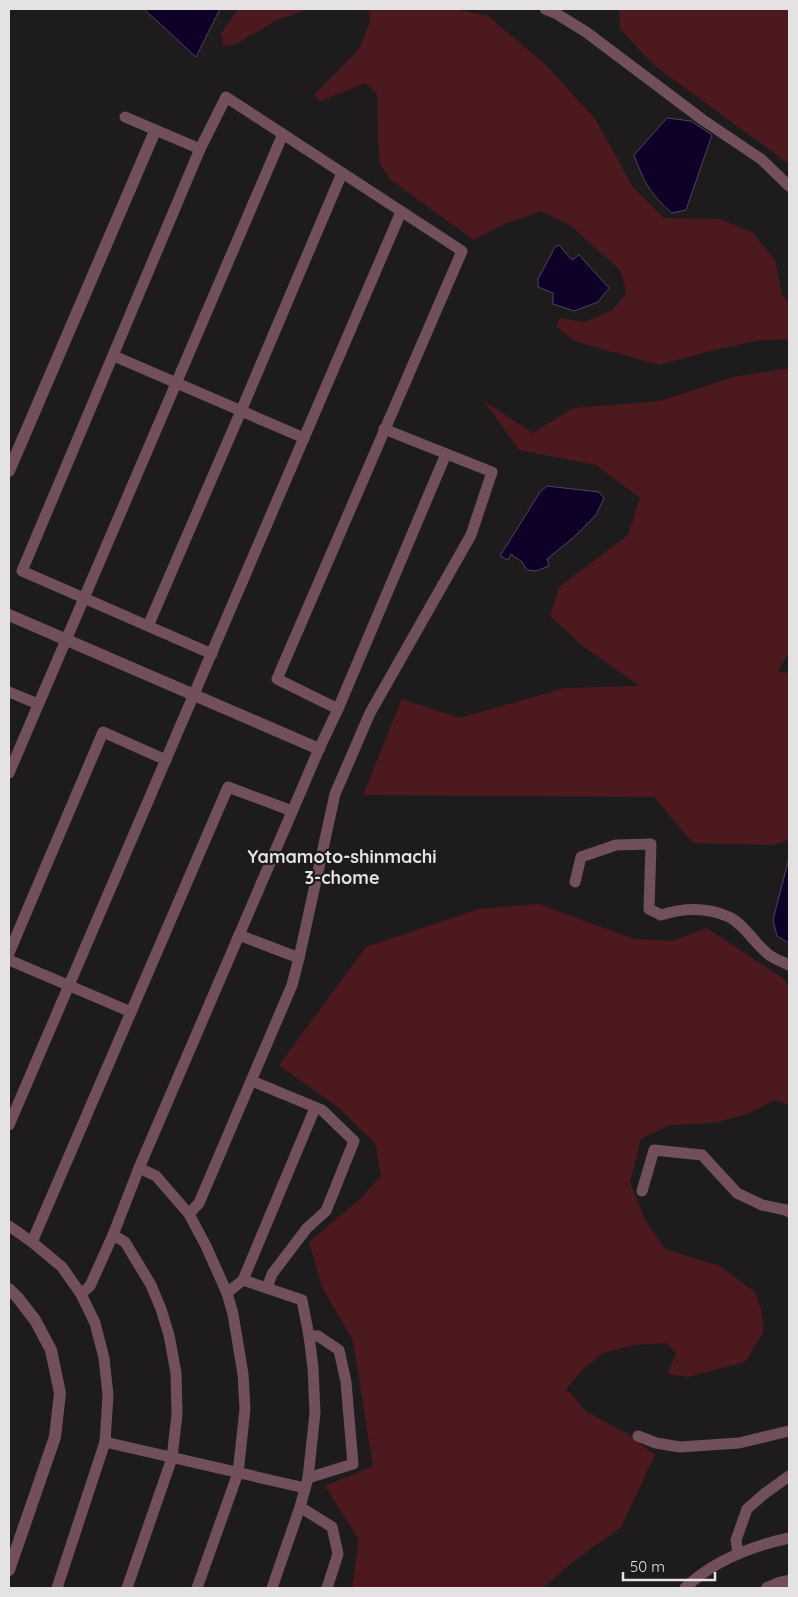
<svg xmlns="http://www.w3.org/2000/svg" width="798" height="1597" viewBox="0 0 798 1597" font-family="Quicksand,sans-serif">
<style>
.green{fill:#4c191e}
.water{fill:#0f0027;stroke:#4f4460}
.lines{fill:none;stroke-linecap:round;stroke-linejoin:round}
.minor{stroke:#71505b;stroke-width:11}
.tertiary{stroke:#71505b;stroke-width:12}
.labels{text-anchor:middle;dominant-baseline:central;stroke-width:4.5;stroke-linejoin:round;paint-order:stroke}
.neighbourhood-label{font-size:18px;font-weight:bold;fill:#e5e2e4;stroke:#1e1b1d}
</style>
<rect width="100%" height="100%" fill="#1e1b1d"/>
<g class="green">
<polygon points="238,9 309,9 279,19 234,45 223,46 221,33"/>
<polygon points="369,9 454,9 487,15 546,65 596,120 633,187 664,218 720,219 753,233 775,260 782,294 789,303 789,339 760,340 710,351 659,365 574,341 556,326 560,318 585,322 612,310 626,294 621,271 571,226 541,211 505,224 474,240 391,180 380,164 378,144 377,95 366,83 320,101 314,95 359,49 370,21"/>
<polygon points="619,9 789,9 789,164 655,66 620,29"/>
<polygon points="789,368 789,653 778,671 789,673 789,840 773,845 693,843 654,797 363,795 402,699 459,718 565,688 640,686 585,648 550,616 559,587 628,535 640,498 596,465 519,450 484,401 533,433 573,408 660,401 733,377"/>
<polygon points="538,904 634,939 672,941 707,928 784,979 789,987 789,1105 775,1100 745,1115 713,1123 670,1125 641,1139 630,1182 645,1220 665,1249 720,1266 755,1292 761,1309 764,1331 745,1362 688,1377 668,1374 676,1352 666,1343 634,1345 603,1353 584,1368 566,1389 587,1412 626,1433 655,1455 621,1527 574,1561 545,1586 545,1588 352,1588 359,1540 325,1486 373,1466 353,1341 322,1287 309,1242 361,1198 381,1176 375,1143 340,1109 279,1065 366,947 479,909"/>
</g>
<g class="water">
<polygon points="144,9 220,9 196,57"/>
<path d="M667,118l24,3 21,14 -26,75 -14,3c-22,-19 -28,-31 -38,-58z"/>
<polygon points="559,245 572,260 579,255 609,288 598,302 574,311 553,304 553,293 538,287 538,279 555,247"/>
<polygon points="547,486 599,492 604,498 596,515 573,538 547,559 549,566 536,571 527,570 522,562 511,554 508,560 500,556 540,492"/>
<polygon points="789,858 789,943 777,936 773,920"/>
</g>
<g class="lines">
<g class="minor">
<polyline points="545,9 557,14 586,32 703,120 761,159 789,186"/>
<polyline points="125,117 200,149"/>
<polyline points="114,356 304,438"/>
<polyline points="148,626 241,411 342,173"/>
<polyline points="212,654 22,571 200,149 226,97 462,251 277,679 338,709"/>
<polyline points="9,692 38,704"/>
<polyline points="9,773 283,134"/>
<path d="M575,882l6,-25 35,-12 35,-1 -2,65 12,6c22,-7 46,-8 68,2 15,7 26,27 39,37 6,5 15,8 21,11"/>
<polyline points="9,953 103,732 166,760"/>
<polyline points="299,958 335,794 370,713 471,535 492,472 384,429"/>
<polyline points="9,960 131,1012"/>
<polyline points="252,1081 322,1110 354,1141 326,1211 307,1228 272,1274 267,1288"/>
<polyline points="9,1125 401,212"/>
<polyline points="139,1168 156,1176 189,1214 206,1246 227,1293 233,1314 243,1374 245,1409 238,1473 197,1588"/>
<polyline points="642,1191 654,1150 702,1155 737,1193 762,1205 786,1210 789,1212"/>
<polyline points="189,1214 199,1203 292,985 299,958 239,935"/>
<polyline points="9,1226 32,1242 62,1267 81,1294 95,1323 104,1358 108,1395 105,1442 57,1588"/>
<polyline points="113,1235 125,1242 151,1285 161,1309 169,1335 176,1373 177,1414 172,1458 127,1588"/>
<polyline points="32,1242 228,787 292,811"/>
<polyline points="243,1280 302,1300 309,1336 313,1368 315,1413 308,1478 300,1507 272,1588"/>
<polyline points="227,1293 243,1280 315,1108"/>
<polyline points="81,1294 90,1286 113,1235 139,1168 319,749 338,709 446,454"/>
<polyline points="638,1436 656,1443 680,1447 739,1443 789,1431"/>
<polyline points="105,1442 305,1488"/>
<polyline points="308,1478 353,1464 346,1382 339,1350 318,1336 309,1336"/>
<polyline points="300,1507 332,1527 338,1554 327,1588"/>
<polyline points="738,1554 736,1540 747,1509 764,1494 789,1476"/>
<path d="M685,1588c28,-27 67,-42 104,-50"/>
</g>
<g class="tertiary">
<polyline points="9,471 155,131"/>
<polyline points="9,615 319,749"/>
<polyline points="9,1289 18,1298 35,1320 51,1350 60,1393 55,1437 9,1570"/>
<polyline points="767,1588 779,1583 789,1581"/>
</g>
</g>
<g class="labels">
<g class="neighbourhood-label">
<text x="342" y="856">Yamamoto-shinmachi<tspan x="342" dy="21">3-chome</tspan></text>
</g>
</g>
<rect width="798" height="1597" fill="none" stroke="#e5e2e4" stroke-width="20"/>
<path d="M623 1572v8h92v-8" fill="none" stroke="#e5e2e4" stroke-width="2.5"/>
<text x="630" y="1572" font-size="15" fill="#e5e2e4" stroke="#1e1b1d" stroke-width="4" paint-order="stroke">50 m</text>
</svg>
